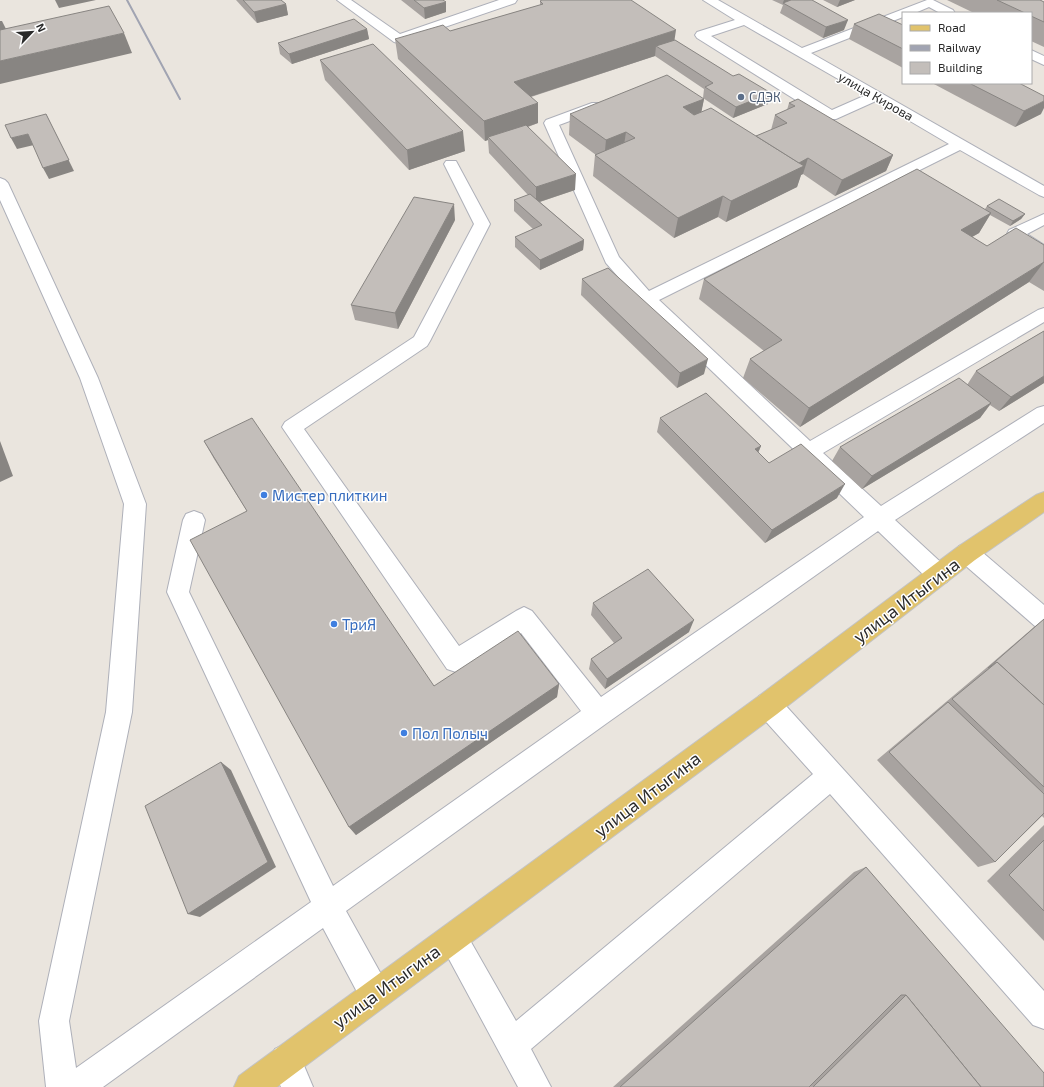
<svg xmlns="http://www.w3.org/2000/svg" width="1044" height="1087" viewBox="0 0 1044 1087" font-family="'Exo 2',sans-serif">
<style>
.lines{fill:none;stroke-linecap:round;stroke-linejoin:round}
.minor-casing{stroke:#aeb0b9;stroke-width:2}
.major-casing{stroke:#c3c3c3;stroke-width:2}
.minor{fill:#fff;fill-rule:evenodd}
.major{fill:#e1c36c;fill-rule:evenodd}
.rail{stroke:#a1a4b2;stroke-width:2}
.wall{fill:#a8a3a0}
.shaded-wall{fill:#888582}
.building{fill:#c3beba;stroke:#888582}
.service-dot{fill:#5c6f8a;stroke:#fff;stroke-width:1.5}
.shop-dot{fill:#3f7fe0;stroke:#fff;stroke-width:1.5}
.labels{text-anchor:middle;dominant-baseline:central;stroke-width:3;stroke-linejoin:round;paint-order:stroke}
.far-street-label{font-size:13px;fill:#2a2a2a;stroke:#fff}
.far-service-label{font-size:13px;fill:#4e5e75;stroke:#fff;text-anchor:start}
.shop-label{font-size:15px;fill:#366cbe;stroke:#fff;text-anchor:start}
.near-street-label{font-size:18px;fill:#2a2a2a;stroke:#fff}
</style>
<rect width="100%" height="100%" fill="#eae5de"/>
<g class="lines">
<defs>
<g id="minor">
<polygon points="337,0 351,0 400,34 499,0 517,0 515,3 398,43 394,42"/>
<path d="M703,0h15l84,48 125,-48h6l20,10 2,3h-15l-11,-6 -14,6h-12v4l-92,36 233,133v11l-5,-2 -79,-45 -301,150 151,141 228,-131 6,-2v14l-221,131 58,53 156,-98 7,-2v17l-149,97 52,48 3,7 -3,7 -8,3 -8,-3 -53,-51 -271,192 -261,188 40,72 4,11 -4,11 -11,4 -11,-4 -41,-77 -220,159h-57l-7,-66 67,-309 18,-208 -44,-126 -80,-178v-22l5,2 3,3 90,195 48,126 -14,208 -63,309 7,47 235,-166 -144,-310 16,-72 3,-6 8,-3 8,3 3,6 -16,72 144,294 248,-175 -60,-78 -56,36 -9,3 -9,-3 -165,-242 3,-5 129,-85 60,-113 -30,-60 2,-3h10l34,63 -60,117 -3,5 -123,83 155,217 57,-35 8,-4 8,4 69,86 263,-180 -223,-214 -35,-40 -62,-140 2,-3 46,-17h10l2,3 -2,3 -43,16 60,132 30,34 300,-147 -73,-43 -40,18h-10l-129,-81 -2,-3 2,-3 38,-12zM744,25l122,70 -34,15 -121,-74z"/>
<polygon points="1031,50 1044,56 1044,65 1031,59"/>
<polygon points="1044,214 1044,225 1027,234 1044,245 1044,257 1038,256 1009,238 1007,234 1009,230"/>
<polygon points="967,544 975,546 1044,605 1044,631 1036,627 959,560 956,553 959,546"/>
<polygon points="768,693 777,696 1044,991 1044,1029 1033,1025 830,794 531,1049 551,1087 518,1087 443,948 438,938 443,928 453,923 463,928 516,1021 813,774 759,714 756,705 759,696"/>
<polygon points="286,1044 297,1049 313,1087 281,1087 270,1060 275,1049"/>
</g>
<polygon id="major" points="1044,492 1044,512 975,560 777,714 277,1087 234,1087 239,1076 759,696 959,546 1036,495"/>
</defs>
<use href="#minor" class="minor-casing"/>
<use href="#major" class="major-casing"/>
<use href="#minor" class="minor"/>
<use href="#major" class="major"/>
<polyline class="rail" points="127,0 180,99"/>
</g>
<g class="wall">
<polygon points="236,0 281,0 286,4 288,15 257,23"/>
<polygon points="401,0 443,0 446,12 425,19"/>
<polygon points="772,0 812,0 844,30 823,38 780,13 783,5"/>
<polygon points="823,0 855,0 837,7"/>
<polygon points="947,0 1040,0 1044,2 1044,47 1031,41 1031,13 974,13"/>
<polygon points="540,1 675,40 768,104 733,118 703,98 704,89 655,56 531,97 538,123 528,127 575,190 540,202 584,240 583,250 540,270 515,247 515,237 533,229 514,211 514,200 528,195 489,153 488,140 485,141 398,59 395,39 450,31 540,5"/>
<polygon points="854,24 903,25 903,68 849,39"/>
<polygon points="367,29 369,39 292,64 280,54 278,43"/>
<polygon points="320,60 465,151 409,170 325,80"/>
<polygon points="932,83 1019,83 1041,114 1015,127"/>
<polygon points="704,99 701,112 756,136 771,130 775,115 787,110 789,103 893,155 886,171 835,196 803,174 801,175 797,187 726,222 718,217 674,238 593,176 595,155 596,155 569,135 570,114"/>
<polygon points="987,206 1025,214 1021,219 1010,226 990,215 979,233 972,237 987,246 1044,245 1044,291 1029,282 800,427 743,378 750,359 764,351 699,299 704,279 985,209"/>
<polygon points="455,220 398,329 355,320 351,305"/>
<polygon points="582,279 704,374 677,388 581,295"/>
<polygon points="1044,331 1044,383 999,411 990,405 980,418 862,489 832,461 840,447 967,385 976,371"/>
<polygon points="660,418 761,446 758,452 769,463 837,498 765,543 657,432"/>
<polygon points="204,441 434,686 559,684 557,697 356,835 349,827 247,511 214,459"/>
<polygon points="593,603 689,632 605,689 589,669 591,659 614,643 591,615"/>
<polygon points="1044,619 1044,818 1042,816 995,862 978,867 877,760 978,675 1034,627"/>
<polygon points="1044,825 1044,941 987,881"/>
<polygon points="866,867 1044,1087 613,1087 854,872"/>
</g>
<g class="shaded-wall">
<polygon points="55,0 96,0 59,8"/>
<polygon points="784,0 796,0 783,3 782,5"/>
<polygon points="840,0 855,0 837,7"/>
<polygon points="446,2 446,12 425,19 424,8"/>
<polygon points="286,4 288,15 257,23 254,12"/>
<polygon points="848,20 844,30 823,38 826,27"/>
<polygon points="0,21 2,21 7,31 0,33"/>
<polygon points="367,29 369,39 292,64 289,54"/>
<polygon points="676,30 673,50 656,46 655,56 514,102 514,82"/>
<polygon points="124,33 132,53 0,84 0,61"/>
<polygon points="771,93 768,104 733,118 736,107"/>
<polygon points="704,99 700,119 683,107"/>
<polygon points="1044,101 1044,108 1041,114 1015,127 1024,111"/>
<polygon points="538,103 538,123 491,139 488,137 488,140 485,141 484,121"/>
<polygon points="46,114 74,171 49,179 43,168"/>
<polygon points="463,131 465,151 409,170 407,150"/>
<polygon points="626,132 623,152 604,161 606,140"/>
<polygon points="28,134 34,145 17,149 11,138"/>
<polygon points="893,155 886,171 835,196 842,180"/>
<polygon points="808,158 803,174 801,175 797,187 726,222 731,201 797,164"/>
<polygon points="576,174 575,190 536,203 536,187"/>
<polygon points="723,196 718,217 674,238 678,218"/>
<polygon points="454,204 455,220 398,329 395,313"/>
<polygon points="991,213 979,233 949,250 961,230"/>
<polygon points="1025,214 1021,219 1010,226 1013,221"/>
<polygon points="584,240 583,250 540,270 540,260"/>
<polygon points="1044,262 1029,282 800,427 809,408"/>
<polygon points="708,359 704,374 677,388 680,373"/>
<polygon points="1044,376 1044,383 999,411 1011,397"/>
<polygon points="991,403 980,418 862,489 872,476"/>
<polygon points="0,441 13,476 0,482"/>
<polygon points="761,446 755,460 755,449"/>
<polygon points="845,484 837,498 765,543 772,530"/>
<polygon points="694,620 689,632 605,689 607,679"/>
<polygon points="559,684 557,697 356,835 349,827"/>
<polygon points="221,762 231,770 276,867 200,917 188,914"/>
</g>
<g class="building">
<polygon points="243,0 281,0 286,4 254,12"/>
<polygon points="414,0 443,0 446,2 424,8"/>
<polygon points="542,0 631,0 676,30 514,82 538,103 484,121 395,39 443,25 450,31 543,4 540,1"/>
<polygon points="791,0 812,0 848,20 826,27 783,3"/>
<polygon points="997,0 1040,0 1044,2 1044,22 1031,16 1031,13 1025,13"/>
<polygon points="109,6 124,33 0,61 0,30"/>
<polygon points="879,14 903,25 903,49 854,24"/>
<polygon points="354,19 367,29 289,54 278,43"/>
<polygon points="675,40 733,76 739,74 771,93 736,107 705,87 713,83 656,46"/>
<polygon points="373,44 463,131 407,150 320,60"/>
<polygon points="667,75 704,99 683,107 694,115 711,108 804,166 731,201 723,196 678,218 595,155 635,138 626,132 606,140 570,114"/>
<polygon points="969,83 1019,83 1044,96 1044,101 1024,111"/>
<polygon points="798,99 893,155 842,180 808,158 799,163 756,136 787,123 775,115 795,106 789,103"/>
<polygon points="46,114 69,160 43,168 28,134 11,138 5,125"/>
<polygon points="526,125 576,174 536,187 488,137"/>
<polygon points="917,169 991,213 961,230 987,246 1016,228 1044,245 1044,262 809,408 750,359 782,340 704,279"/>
<polygon points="530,194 584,240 540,260 515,237 542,225 514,200"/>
<polygon points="414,197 454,204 395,313 351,305"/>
<polygon points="999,199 1025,214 1013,221 987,206"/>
<polygon points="608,268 708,359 680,373 582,279"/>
<polygon points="1044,331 1044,376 1011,397 976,371"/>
<polygon points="959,378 991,403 872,476 840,447"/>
<polygon points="706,393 761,446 755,449 769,463 801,444 845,484 772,530 660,418"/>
<polygon points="252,418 434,686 518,631 559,684 349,827 190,540 247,511 204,441"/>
<polygon points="648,569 694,620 607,679 591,659 622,638 593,603"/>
<polygon points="1044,619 1044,705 997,662 988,668"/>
<polygon points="997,662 1044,705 1044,787 952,699"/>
<polygon points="948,702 1044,794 1044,813 995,862 889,752"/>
<polygon points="221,762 268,862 188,914 145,806"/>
<polygon points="1044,840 1044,911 1009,875"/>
<polygon points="866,867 1044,1073 1044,1087 981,1087 906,995 901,995 809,1087 620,1087"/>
<polygon points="906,995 981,1087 813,1087"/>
</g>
<circle class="service-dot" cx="741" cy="97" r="4"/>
<g class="shop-dot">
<circle cx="264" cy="495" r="4"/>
<circle cx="334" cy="624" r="4"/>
<circle cx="404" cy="733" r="4"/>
</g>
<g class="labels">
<g class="far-street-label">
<text transform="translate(876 96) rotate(30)">улица Кирова</text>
</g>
<g class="far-service-label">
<text x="749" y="97">СДЭК</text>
</g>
<g class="shop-label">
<text x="272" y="495">Мистер плиткин</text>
<text x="342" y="624">ТриЯ</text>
<text x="412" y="733">Пол Полыч</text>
</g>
<g class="near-street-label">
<text transform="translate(906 600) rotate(-37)">улица Итыгина</text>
<text transform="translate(647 794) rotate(-37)">улица Итыгина</text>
<text transform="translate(386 986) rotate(-36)">улица Итыгина</text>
</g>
</g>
<rect x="902" y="12" width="130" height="72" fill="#ffffff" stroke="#aaaaaa"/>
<rect x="910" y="25" width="20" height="6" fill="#e1c36c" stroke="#aaaaaa"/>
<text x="938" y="32" font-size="12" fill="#2a2a2a">Road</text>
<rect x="910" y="45" width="20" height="6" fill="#a1a4b2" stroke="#aaaaaa"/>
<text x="938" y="52" font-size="12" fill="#2a2a2a">Railway</text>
<rect x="910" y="62" width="20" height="12" fill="#c3beba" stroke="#aaaaaa"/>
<text x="938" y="72" font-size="12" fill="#2a2a2a">Building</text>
<g transform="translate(32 32) rotate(65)" stroke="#ffffff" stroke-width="3" paint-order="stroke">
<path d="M0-3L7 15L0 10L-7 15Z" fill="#2a2a2a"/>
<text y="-6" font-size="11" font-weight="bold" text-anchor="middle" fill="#2a2a2a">N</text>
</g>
</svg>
